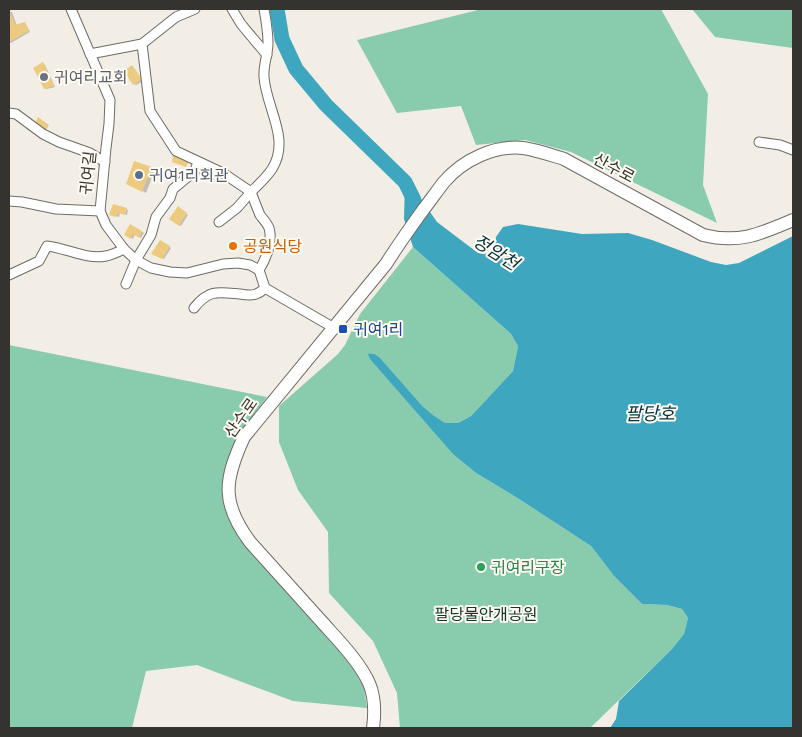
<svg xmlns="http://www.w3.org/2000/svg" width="802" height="737" viewBox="0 0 802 737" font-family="'Work Sans','Noto Sans KR',sans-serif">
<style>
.green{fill:#89cbad}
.water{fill:#3ea6bf}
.shadow{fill:#0003}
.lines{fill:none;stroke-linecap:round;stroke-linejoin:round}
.river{stroke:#3ea6bf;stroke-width:15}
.building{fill:#eccb81}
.minor-casing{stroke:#6e6b64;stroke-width:11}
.secondary-casing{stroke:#6e6b64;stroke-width:14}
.minor{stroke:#fff;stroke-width:9}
.secondary{stroke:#fff;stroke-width:12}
.worship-dot{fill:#6b7280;stroke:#fffbf3;stroke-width:2}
.service-dot{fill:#5c6f8a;stroke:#fffbf3;stroke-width:2}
.food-dot{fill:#e8710a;stroke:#fffbf3;stroke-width:2}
.transit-dot{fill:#1a4fb4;stroke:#fffbf3;stroke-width:2}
.leisure-dot{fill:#2e9e5b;stroke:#fffbf3;stroke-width:2}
.labels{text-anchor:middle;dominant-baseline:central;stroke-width:4;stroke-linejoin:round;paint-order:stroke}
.worship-label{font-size:16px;fill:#5b616d;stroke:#fffbf3;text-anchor:start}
.street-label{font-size:16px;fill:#343330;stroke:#fffbf3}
.service-label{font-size:16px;fill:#4e5e75;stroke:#fffbf3;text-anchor:start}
.food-label{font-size:16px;fill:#c56008;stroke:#fffbf3;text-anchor:start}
.transit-label{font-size:16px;fill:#164399;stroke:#fffbf3;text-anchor:start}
.leisure-label{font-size:16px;fill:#27864d;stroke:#fffbf3;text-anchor:start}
.park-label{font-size:16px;fill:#113829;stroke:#fffbf3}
.water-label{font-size:18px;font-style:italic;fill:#01333e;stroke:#fffbf3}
</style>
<rect width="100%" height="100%" fill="#f2eee6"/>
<g class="green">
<polygon points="482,9 661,9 708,94 703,185 717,223 571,152 525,140 476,145 461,106 397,113 357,40"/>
<polygon points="692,9 793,9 793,48 715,37"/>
<polygon points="413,247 511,334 518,346 513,371 471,416 458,423 454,455 476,473 519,499 591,546 614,576 642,604 667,605 682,609 688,618 684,634 672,649 590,728 400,728 397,693 373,641 329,593 328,532 298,490 279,442 279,406 338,354 345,345 360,314"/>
<polygon points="9,345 267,397 239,434 227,513 332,641 363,682 367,708 293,701 197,665 146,671 132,728 9,728"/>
</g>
<path class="water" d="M405,182l14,14 18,26 41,31 6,1 7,-1 4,-6 1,-10 7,-10 15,-3 64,10 46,-1 24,7 59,22 15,3 13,-2 54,-27v492h-183l6,-9 3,-18 53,-52 12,-15 4,-16 -6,-9 -15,-4 -25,-1 -28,-28 -23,-30 -72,-47 -43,-26 -22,-18 -84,-96 -2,-5c5,-1 7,0 11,3l44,50 11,9 11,7h13l13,-7 42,-45 5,-25 -7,-12 -98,-87 -9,-28z"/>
<g class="shadow">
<polygon points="9,11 12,12 17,26 24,23 26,24 30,32 11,43 9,42"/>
<polygon points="43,63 45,65 55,87 47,89 45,88"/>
<polygon points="134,68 143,81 136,85 134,84"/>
<polygon points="134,163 155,170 146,193 128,183"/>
<polygon points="178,208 188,215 181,226 170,219"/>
<polygon points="126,209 128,210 127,215 120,213 119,217 112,215"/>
<polygon points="130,226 144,233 141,238 135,234 133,239 126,235"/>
<polygon points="160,242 171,248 164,259 153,254"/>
</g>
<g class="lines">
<polyline class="river" points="277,9 282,39 296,69 326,105 405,182 414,200"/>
</g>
<g class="building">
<polygon points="9,9 15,25 25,22 29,31 9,42"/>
<polygon points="43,62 54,86 44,89 33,68"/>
<polygon points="132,65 142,79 133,85 124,71"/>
<polygon points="38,117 49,125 45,132 34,125"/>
<polygon points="173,154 189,161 186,167 172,162"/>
<polygon points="134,161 152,167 142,192 126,184"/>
<polygon points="113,204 127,208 125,215 118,213 116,217 109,215"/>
<polygon points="178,206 187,213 179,226 169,219"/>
<polygon points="130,224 142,231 139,238 133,234 131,239 124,235"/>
<polygon points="160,240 170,246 162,259 151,254"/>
</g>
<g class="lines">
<defs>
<g id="minor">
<polyline points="71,9 110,100 109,124 106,148 100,211 106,225 124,249 136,260 151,268 170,272 187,273 223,264 238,263 250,265 259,270 265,288 334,328"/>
<polyline points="232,9 241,24 267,55"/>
<polyline points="142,44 150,111 176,151 223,173 251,192 237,208 219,222"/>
<polyline points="90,54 142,44 176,17 195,9"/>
<polyline points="9,113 16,114 43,134 59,142 90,153 105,162"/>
<polyline points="759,142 780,145 793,150"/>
<polyline points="9,201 22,202 56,209 100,211"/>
<path d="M259,270c7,-11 14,-28 10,-42 -2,-5 -6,-9 -9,-13 -3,-7 -6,-15 -9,-23 7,-7 15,-14 21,-23 19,-30 -6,-61 -8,-92 -1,-12 4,-22 4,-34 0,-11 -2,-23 -4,-34"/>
<path d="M9,275l30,-14 8,-15c20,2 39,14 59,10 6,-1 12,-4 18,-7"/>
<polyline points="126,284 136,260 151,235 156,217 170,198 173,189 195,171 198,162"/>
<path d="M194,308c15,-19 24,-16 46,-14 5,1 11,2 16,0 3,-1 7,-4 9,-6"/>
</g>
<path id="secondary" d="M373,728c2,-15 2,-31 -4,-45 -10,-22 -31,-43 -47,-61 -24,-27 -48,-53 -72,-80 -29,-39 -26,-62 -6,-105l142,-173c12,-19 24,-36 37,-54 7,-9 14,-19 21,-28 19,-22 50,-37 79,-34 14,2 28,7 41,11l139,76c36,9 57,-1 90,-15"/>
</defs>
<use href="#minor" class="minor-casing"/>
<use href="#secondary" class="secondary-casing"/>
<use href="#minor" class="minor"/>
<use href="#secondary" class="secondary"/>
</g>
<circle class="worship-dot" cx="44" cy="77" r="5"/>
<circle class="service-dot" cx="139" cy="175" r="5"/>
<circle class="food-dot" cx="233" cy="246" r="5"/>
<rect class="transit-dot" x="338" y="324" width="10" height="10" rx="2.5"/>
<circle class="leisure-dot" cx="481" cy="567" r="5"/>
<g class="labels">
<g class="worship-label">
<text x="54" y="77">귀여리교회</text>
</g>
<g class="street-label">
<text transform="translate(614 168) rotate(28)">산수로</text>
<text transform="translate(88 173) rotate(-84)">귀여길</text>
<text transform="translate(241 418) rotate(-55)">산수로</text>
</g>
<g class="service-label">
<text x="149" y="175">귀여1리회관</text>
</g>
<g class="food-label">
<text x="243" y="246">공원식당</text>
</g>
<g class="transit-label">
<text x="353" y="329">귀여1리</text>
</g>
<g class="leisure-label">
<text x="491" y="567">귀여리구장</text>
</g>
<g class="park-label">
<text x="486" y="614">팔당물안개공원</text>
</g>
<g class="water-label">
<text transform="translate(496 252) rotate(32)">정암천</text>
<text x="650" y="413">팔당호</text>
</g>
</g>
<rect width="802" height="737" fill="none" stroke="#343330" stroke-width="20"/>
</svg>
